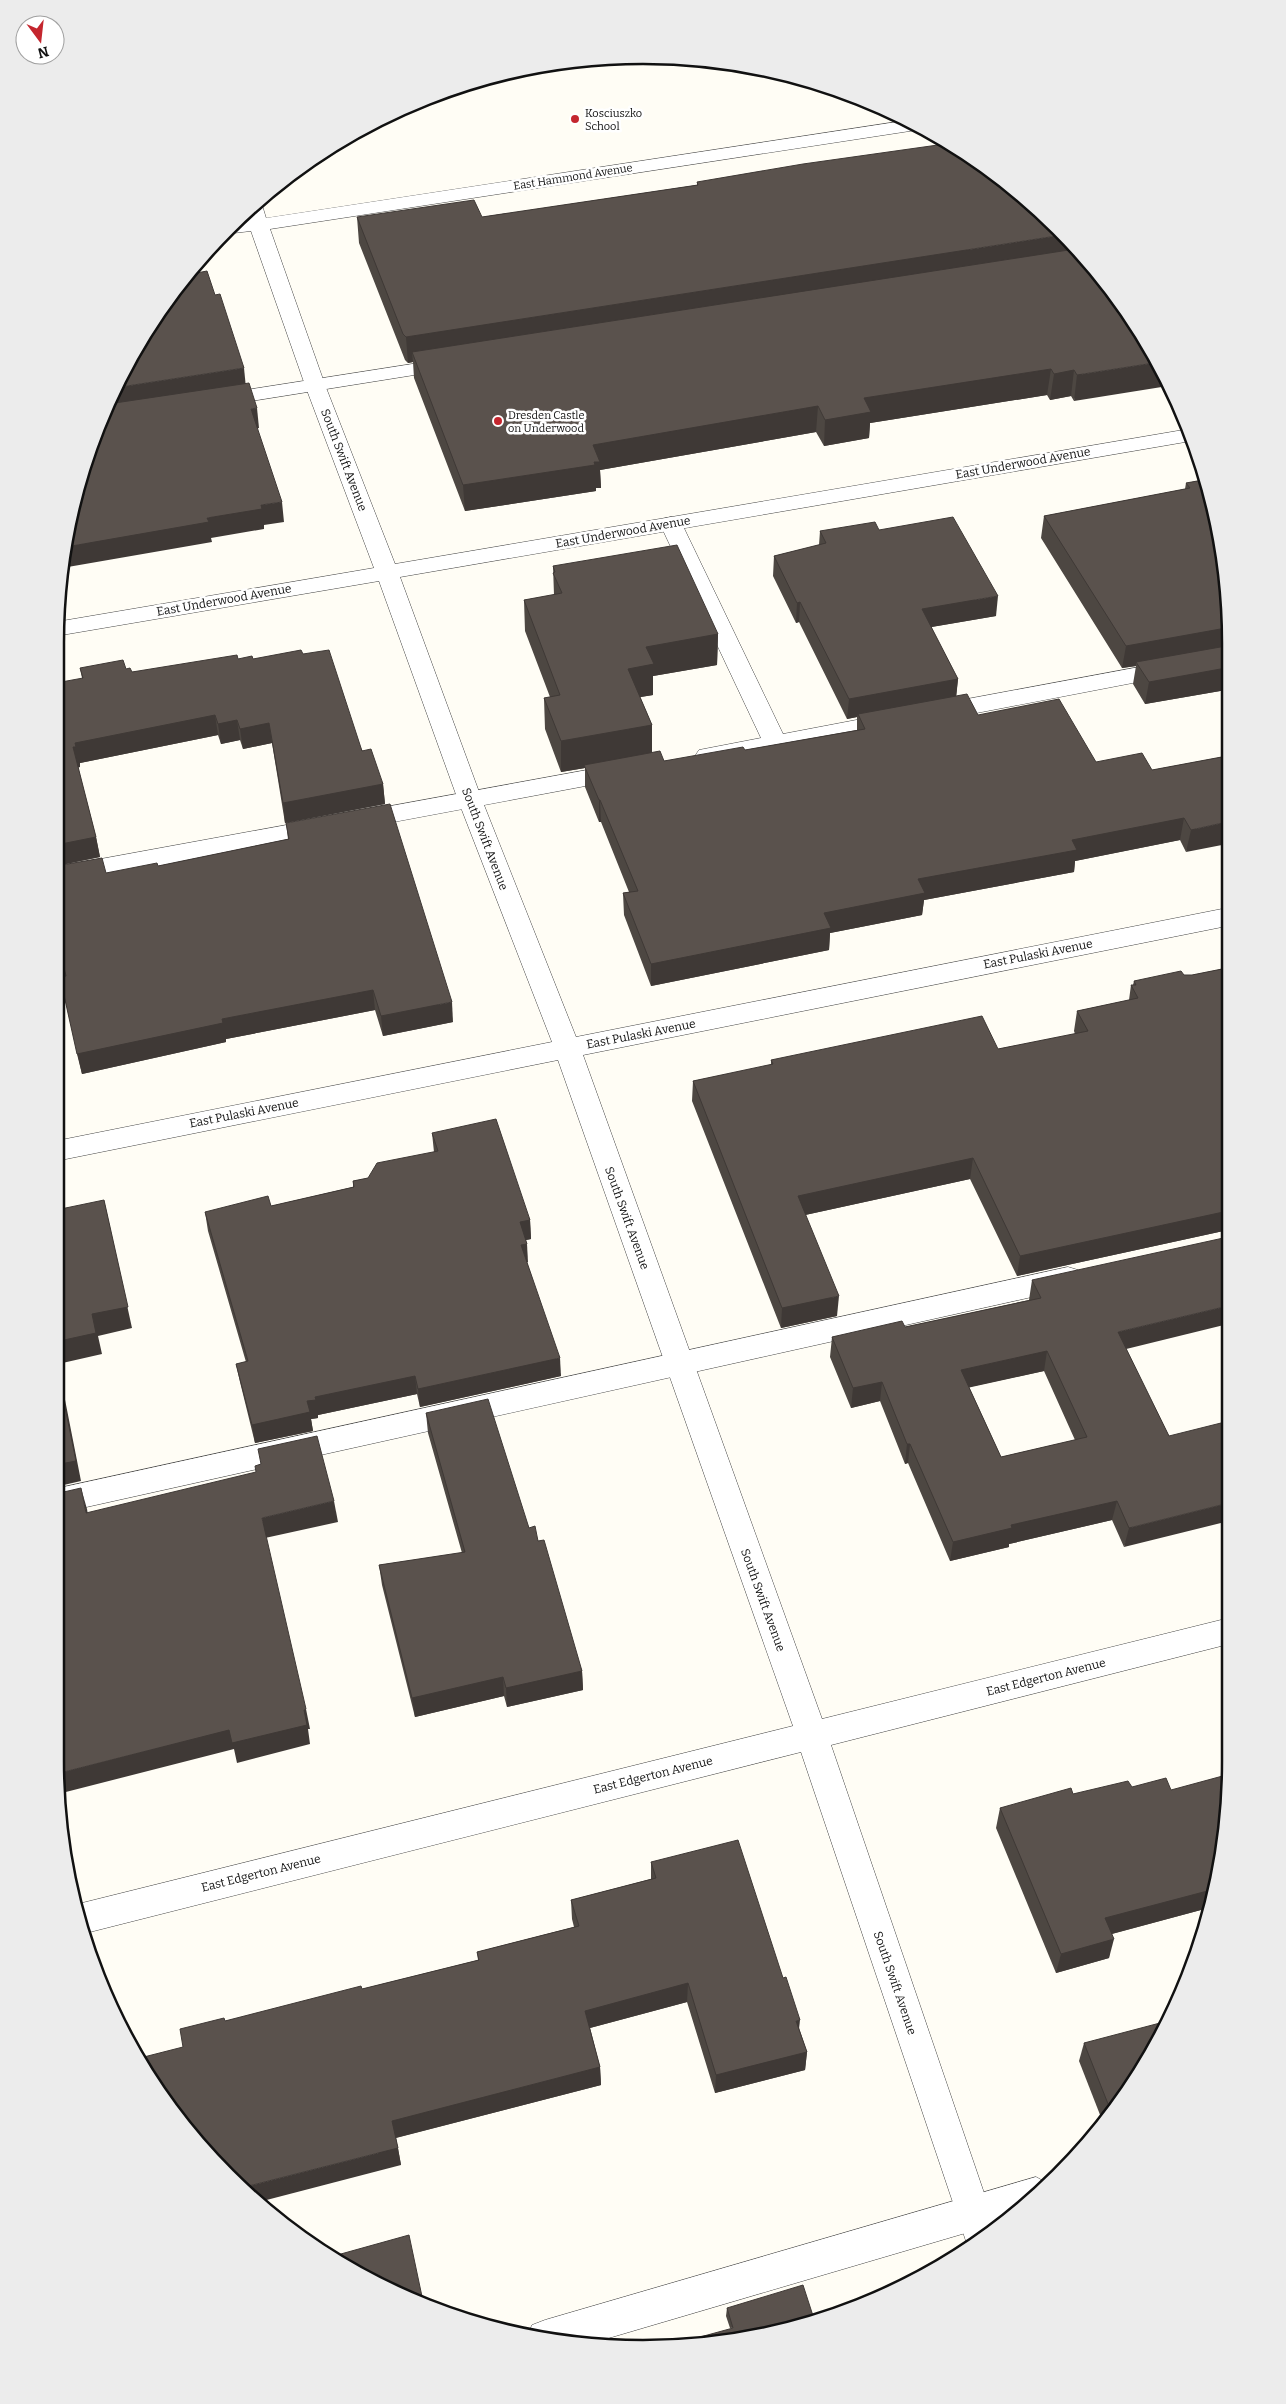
<svg xmlns="http://www.w3.org/2000/svg" width="1286" height="2404" viewBox="0 0 1286 2404" font-family="Bitter,serif">
<style>
.lines{fill:none;stroke-linecap:round;stroke-linejoin:round}
.service-casing{stroke:#444;stroke-width:1}
.minor-casing{stroke:#444;stroke-width:1}
.service{fill:#fff;fill-rule:evenodd}
.minor{fill:#fff;fill-rule:evenodd}
.wall{fill:#4d4742;fill-rule:evenodd}
.shaded-wall{fill:#3f3936}
.building{fill:#5a524d;stroke:#3f3936;fill-rule:evenodd}
.poi-dot{fill:#c4262e;stroke:#fff;stroke-width:2}
.labels{text-anchor:middle;dominant-baseline:central;stroke-width:5;stroke-linejoin:round;paint-order:stroke}
.far-poi-label{font-size:11px;fill:#111;stroke:#fff;text-anchor:start}
.far-street-label{font-size:11px;fill:#111;stroke:#fff}
.street-label{font-size:12px;fill:#111;stroke:#fff}
.rim{fill:none;stroke:#111;stroke-width:2.5}
</style>
<rect width="100%" height="100%" fill="#fffdf5"/>
<g class="lines">
<defs>
<g id="service">
<polygon points="451,358 458,360 461,364 458,368 214,407 207,405 204,401 207,397 214,395"/>
<polygon points="671,517 679,519 682,524 783,734 893,713 901,716 905,721 901,726 707,764 699,762 695,756 699,750 761,738 660,524 663,519"/>
<polygon points="1226,651 1226,665 935,721 927,718 923,713 927,708 935,705"/>
<polygon points="620,764 628,766 632,772 628,778 68,883 59,880 56,875 59,868 68,865"/>
<polygon points="1068,1267 1078,1270 1082,1278 1078,1286 1068,1289 55,1514 55,1489"/>
<polygon points="1036,2177 1049,2184 1003,2222 585,2345 528,2335 532,2325 545,2320"/>
</g>
<polygon id="minor" points="910,120 923,129 270,229 325,385 395,564 1189,429 1191,441 400,577 482,800 576,1037 1227,908 1227,926 583,1055 822,1719 1229,1618 1229,1644 831,1745 996,2228 969,2250 801,1752 82,1934 74,1905 793,1726 558,1060 56,1161 56,1141 552,1042 458,800 379,581 56,636 56,622 374,568 305,385 251,231 225,234 235,222 248,220 245,212 256,200 262,205 266,218"/>
</defs>
<use href="#service" class="service-casing"/>
<use href="#minor" class="minor-casing"/>
<use href="#service" class="service"/>
<use href="#minor" class="minor"/>
</g>
<g class="wall">
<polygon points="697,182 1110,285 1074,401 1071,396 1050,400 1047,395 870,423 869,438 824,446 816,432 600,470 601,488 596,488 596,491 465,511 414,378 413,362 408,363 405,360 359,243 357,217 482,217 697,185"/>
<polygon points="1203,480 1226,566 1226,690 1145,704 1133,684 1136,666 1122,668 1041,538 1044,516 1185,489 1186,483"/>
<polygon points="879,530 996,616 931,627 958,679 956,696 978,715 1096,762 1152,770 1227,756 1186,852 1180,840 1075,861 1074,872 924,900 922,915 830,933 829,950 651,986 624,915 623,893 629,892 601,822 599,822 585,787 585,768 561,772 545,729 544,698 550,697 525,631 524,600 554,595 553,566 718,634 717,665 653,676 653,695 640,697 652,725 652,753 664,761 745,750 857,730 857,717 847,719 799,622 796,623 773,576 774,556 819,545 820,531"/>
<polygon points="303,654 383,784 385,804 285,823 272,743 243,749 240,740 221,744 218,735 80,763 80,767 78,767 96,837 100,857 56,866 82,678 80,668 126,669 132,672 238,659 253,659"/>
<polygon points="286,823 453,1022 383,1036 375,1010 226,1039 226,1042 82,1074 60,977 65,976 56,937 56,866 106,873 158,866 288,839"/>
<polygon points="1227,968 1228,1230 1017,1276 970,1179 805,1215 837,1316 781,1328 692,1101 693,1081 771,1065 771,1060 998,1049 1075,1034 1074,1031 1077,1011 1129,1000 1131,985 1133,985 1134,981 1184,975 1192,975"/>
<polygon points="432,1133 530,1220 531,1239 526,1240 527,1262 561,1376 420,1407 417,1394 318,1415 318,1418 311,1419 313,1431 255,1443 240,1382 236,1364 246,1362 208,1231 205,1212 271,1206 353,1187 353,1181 368,1178 434,1152"/>
<path d="M1032,1280l94,69 43,87 -45,111 -12,-27 -103,24v3l-59,14 -42,-98 -3,1 -25,-63 -29,7 -21,-51 2,-20 73,-10 124,-27zM1044,1371l31,69 -74,17 -32,-70z"/>
<polygon points="426,1413 529,1528 538,1541 582,1671 583,1690 507,1707 504,1696 415,1717 382,1585 379,1565 462,1553 428,1433"/>
<polygon points="1132,1787 1171,1790 1230,1799 1212,1907 1112,1934 1109,1958 1056,1973 996,1828 1000,1808 1073,1794"/>
<polygon points="651,1862 799,2028 807,2052 805,2070 715,2093 687,2002 590,2028 600,2067 601,2085 396,2138 401,2165 183,2047 225,2021 362,1989 478,1960 477,1952 574,1927 572,1919 571,1900 651,1879"/>
<polygon points="1164,2031 1110,2119 1104,2125 1079,2061 1084,2043"/>
<polygon points="727,2308 815,2322 730,2328 726,2316"/>
</g>
<g class="shaded-wall">
<polygon points="1063,235 1084,257 412,352 413,362 408,363 406,337"/>
<polygon points="1154,363 1168,386 1074,401 1077,375"/>
<polygon points="244,368 246,388 105,410 114,388"/>
<polygon points="1051,369 1047,395 870,423 869,438 824,446 825,420 864,398"/>
<polygon points="1074,370 1071,396 1050,400 1054,374"/>
<polygon points="818,406 816,432 600,470 601,488 596,488 596,491 465,511 463,485 593,445"/>
<polygon points="257,408 259,428 254,429 251,409"/>
<polygon points="282,502 284,522 264,525 264,529 211,538 212,542 62,568 66,547 207,518 261,505"/>
<polygon points="998,596 996,616 920,629 922,609"/>
<polygon points="800,602 799,622 796,623 797,603"/>
<polygon points="1226,628 1226,650 1136,662 1136,666 1122,668 1126,646"/>
<polygon points="718,634 717,665 653,676 653,695 629,699 628,669 646,647"/>
<polygon points="1226,668 1226,690 1145,704 1149,682"/>
<polygon points="958,679 956,699 858,714 857,717 847,719 849,699"/>
<polygon points="215,715 218,735 80,763 80,767 77,768 73,747 75,743"/>
<polygon points="237,720 240,740 221,744 218,724"/>
<polygon points="269,723 272,743 243,749 240,729"/>
<polygon points="652,725 652,755 584,765 585,768 561,772 561,741"/>
<polygon points="383,784 385,804 285,823 283,803"/>
<polygon points="599,800 600,800 601,822 599,822"/>
<polygon points="1184,818 1180,840 1075,861 1074,872 924,900 922,915 830,933 829,950 651,986 651,964 824,913 918,879 1072,840"/>
<polygon points="1227,822 1227,844 1186,852 1191,830"/>
<polygon points="96,837 100,857 56,866 56,845"/>
<polygon points="373,990 375,1010 226,1039 226,1042 82,1074 77,1054 222,1019"/>
<polygon points="452,1002 453,1022 383,1036 381,1016"/>
<polygon points="973,1158 970,1179 796,1217 798,1196"/>
<polygon points="104,1200 132,1328 98,1336 102,1354 58,1364 81,1481 55,1487 55,1342 92,1314"/>
<polygon points="1228,1211 1228,1230 1017,1276 1020,1256"/>
<polygon points="530,1220 531,1239 521,1241 520,1222"/>
<polygon points="527,1244 528,1262 522,1263 521,1245"/>
<polygon points="839,1296 837,1316 781,1328 782,1308"/>
<polygon points="1228,1306 1228,1324 1114,1352 1118,1332"/>
<polygon points="1047,1351 1044,1371 958,1390 961,1370"/>
<polygon points="560,1358 561,1376 420,1407 418,1389"/>
<polygon points="415,1376 417,1394 318,1415 318,1418 311,1419 313,1431 255,1443 252,1425 315,1397"/>
<polygon points="882,1382 880,1401 851,1408 853,1388"/>
<polygon points="907,1444 910,1444 908,1463 905,1464"/>
<polygon points="81,1488 87,1509 91,1533 86,1513"/>
<polygon points="334,1501 338,1522 265,1538 262,1518"/>
<polygon points="1117,1501 1112,1520 1009,1544 1009,1547 950,1561 953,1542 1011,1525"/>
<polygon points="1229,1503 1229,1521 1124,1547 1129,1528"/>
<polygon points="582,1671 583,1690 507,1707 506,1688"/>
<polygon points="503,1677 504,1696 415,1717 412,1698"/>
<polygon points="306,1709 310,1729 308,1729 310,1744 237,1763 234,1749 58,1794 56,1774"/>
<polygon points="1215,1889 1212,1907 1100,1937 1105,1918"/>
<polygon points="1114,1939 1109,1958 1056,1973 1061,1954"/>
<polygon points="688,1983 687,2002 586,2029 585,2011"/>
<polygon points="800,2020 798,2038 796,2021"/>
<polygon points="807,2052 805,2070 715,2093 716,2075"/>
<polygon points="600,2067 601,2085 395,2138 392,2121"/>
<polygon points="398,2148 401,2165 255,2203 241,2188"/>
</g>
<g class="building">
<polygon points="945,144 1030,201 1063,235 406,337 403,334 357,217 474,200 482,217 698,185 697,182 803,164"/>
<polygon points="1075,249 1110,285 1154,363 1077,375 1074,370 1054,374 1051,369 864,398 871,412 825,420 818,406 593,445 600,462 594,462 595,465 463,485 412,352"/>
<polygon points="207,271 215,295 220,294 244,368 114,388 116,383 177,285 186,275"/>
<polygon points="249,383 257,408 251,409 282,502 261,505 262,509 207,518 209,522 66,547 75,491 108,404"/>
<polygon points="1203,480 1226,566 1226,628 1126,646 1044,516 1190,488 1186,483"/>
<polygon points="953,517 998,596 922,609 958,679 849,699 800,602 797,603 774,556 826,543 820,531 875,522 879,530"/>
<polygon points="677,545 718,634 646,647 654,664 628,669 652,725 561,741 544,698 560,695 524,600 562,593 553,573 555,572 553,566"/>
<polygon points="1226,646 1226,668 1149,682 1136,662"/>
<polygon points="301,650 303,654 329,650 362,751 371,749 383,784 283,803 269,723 240,729 237,720 218,724 215,715 75,743 76,747 73,747 96,837 56,845 56,683 83,678 80,668 123,660 126,669 130,668 132,672 237,655 238,659 252,656 253,659"/>
<polygon points="967,694 978,715 1059,699 1096,762 1142,753 1152,770 1227,756 1227,822 1191,830 1184,818 1072,840 1077,850 918,879 925,893 824,913 831,928 651,964 623,893 638,891 600,800 599,800 584,765 660,751 664,761 743,747 745,750 865,729 858,714"/>
<polygon points="390,804 452,1002 381,1016 373,990 222,1019 223,1023 77,1054 60,977 66,976 56,935 56,866 102,858 106,873 157,863 158,866 289,839 286,823"/>
<polygon points="1227,968 1228,1211 1020,1256 973,1158 798,1196 839,1296 782,1308 693,1081 773,1064 771,1060 982,1016 998,1049 1088,1031 1077,1011 1138,998 1131,985 1136,985 1134,981 1181,971 1184,975 1192,975"/>
<polygon points="496,1119 530,1220 520,1222 527,1244 521,1245 560,1358 418,1389 415,1376 315,1397 316,1400 307,1401 310,1412 252,1425 236,1364 248,1361 205,1212 268,1196 271,1206 354,1187 353,1181 368,1178 377,1163 438,1151 432,1133"/>
<polygon points="104,1200 128,1307 92,1314 96,1333 55,1342 56,1210"/>
<path d="M1228,1237v69l-110,26 51,104 60,-15v82l-100,25 -12,-27 -106,24 1,3 -59,14 -43,-98h-3l-25,-62 -29,6 -21,-51 70,-16 3,6 136,-29 -9,-18zM1047,1351l40,86 -86,20 -40,-87z"/>
<polygon points="55,1358 76,1461 55,1465"/>
<polygon points="488,1399 529,1528 535,1526 538,1541 544,1540 582,1671 506,1688 503,1677 412,1698 379,1565 465,1552 426,1413"/>
<polygon points="317,1436 334,1501 262,1518 306,1709 304,1710 307,1725 232,1743 229,1730 56,1774 55,1761 55,1494 81,1488 86,1513 256,1472 255,1466 261,1464 258,1449"/>
<polygon points="1230,1774 1230,1799 1215,1889 1105,1918 1114,1939 1061,1954 1000,1808 1071,1788 1073,1794 1128,1781 1132,1787 1166,1778 1171,1790"/>
<polygon points="738,1840 783,1978 786,1977 800,2020 796,2021 807,2052 716,2075 688,1983 585,2011 600,2067 392,2121 398,2148 241,2188 177,2119 136,2059 183,2047 180,2029 224,2018 225,2021 361,1986 362,1989 479,1960 477,1952 579,1926 571,1900 656,1878 651,1862"/>
<polygon points="1160,2023 1164,2031 1112,2114 1084,2043"/>
<polygon points="409,2235 424,2306 418,2304 330,2257"/>
<polygon points="803,2285 815,2322 795,2329 682,2348 660,2348 733,2328 727,2308"/>
</g>
<g class="poi-dot">
<circle cx="575" cy="119" r="5"/>
<circle cx="498" cy="421" r="5"/>
</g>
<g class="labels">
<g class="far-poi-label">
<text x="585" y="113">Kosciuszko<tspan x="585" dy="13">School</tspan></text>
<text x="508" y="415">Dresden Castle<tspan x="508" dy="13">on Underwood</tspan></text>
</g>
<g class="far-street-label">
<text transform="translate(573 177) rotate(-9)">East Hammond Avenue</text>
</g>
<g class="street-label">
<text transform="translate(344 460) rotate(69)">South Swift Avenue</text>
<text transform="translate(1023 463) rotate(-10)">East Underwood Avenue</text>
<text transform="translate(623 532) rotate(-10)">East Underwood Avenue</text>
<text transform="translate(224 600) rotate(-10)">East Underwood Avenue</text>
<text transform="translate(485 839) rotate(69)">South Swift Avenue</text>
<text transform="translate(1038 954) rotate(-11)">East Pulaski Avenue</text>
<text transform="translate(641 1034) rotate(-11)">East Pulaski Avenue</text>
<text transform="translate(244 1113) rotate(-11)">East Pulaski Avenue</text>
<text transform="translate(627 1218) rotate(70)">South Swift Avenue</text>
<text transform="translate(763 1600) rotate(70)">South Swift Avenue</text>
<text transform="translate(1046 1677) rotate(-14)">East Edgerton Avenue</text>
<text transform="translate(653 1775) rotate(-14)">East Edgerton Avenue</text>
<text transform="translate(261 1873) rotate(-14)">East Edgerton Avenue</text>
<text transform="translate(895 1983) rotate(71)">South Swift Avenue</text>
</g>
</g>
<path d="M0 0H1286V2404H0ZM643 64H643A579 579 0 0 1 1222 643V1761A579 579 0 0 1 643 2340H643A579 579 0 0 1 64 1761V643A579 579 0 0 1 643 64Z" fill="#ececec" fill-rule="evenodd"/>
<path class="rim" d="M643 64H643A579 579 0 0 1 1222 643V1761A579 579 0 0 1 643 2340H643A579 579 0 0 1 64 1761V643A579 579 0 0 1 643 64Z"/>
<g transform="translate(40 40) rotate(165)"><circle r="24" fill="#ffffff" stroke="#a0a0a0"/>
<path d="M0-4L9 19L0 12L-9 19Z" fill="#c4262e"/>
<text y="-8" font-size="14" font-weight="bold" text-anchor="middle" fill="#111111">N</text>
</g>
</svg>
